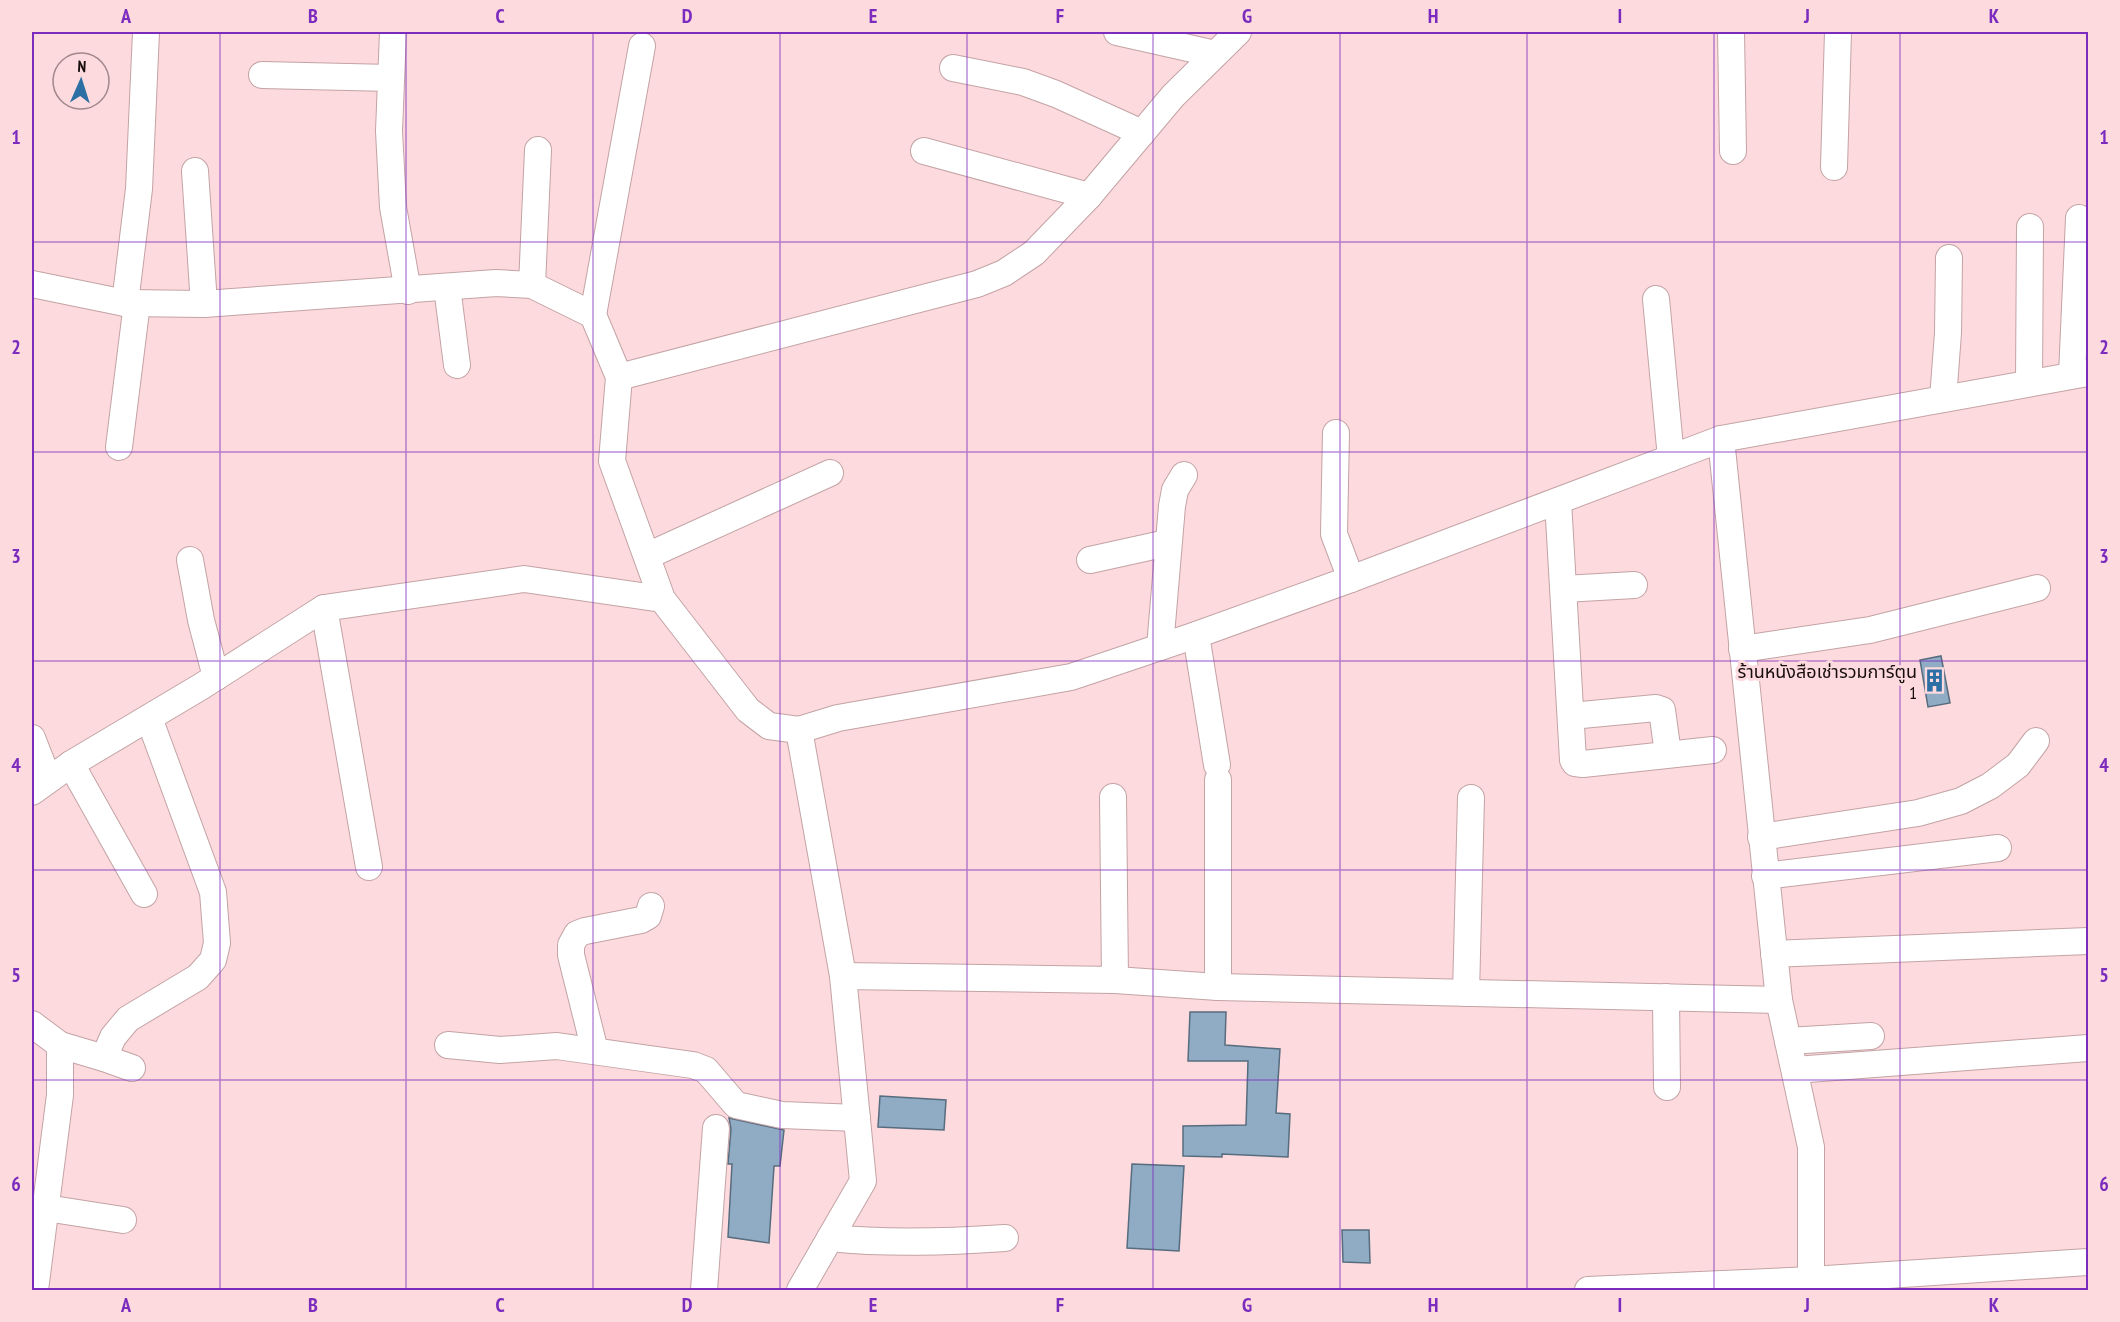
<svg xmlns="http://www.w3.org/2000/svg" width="2120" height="1322" viewBox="0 0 2120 1322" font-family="'PT Sans Narrow','Noto Sans Thai',sans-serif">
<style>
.building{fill:#90acc5;stroke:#576c7e;stroke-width:1.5}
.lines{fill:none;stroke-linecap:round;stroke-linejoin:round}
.minor-casing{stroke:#c3a3a5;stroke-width:28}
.minor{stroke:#fff;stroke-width:26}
.grid{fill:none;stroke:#7b2cbf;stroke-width:1.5;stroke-opacity:0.55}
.labels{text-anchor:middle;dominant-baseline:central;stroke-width:6;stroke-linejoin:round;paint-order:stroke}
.poi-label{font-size:18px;fill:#170d0d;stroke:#fddadd;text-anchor:end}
.neatline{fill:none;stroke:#7b2cbf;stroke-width:2}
.grid-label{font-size:20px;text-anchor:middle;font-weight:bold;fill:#7b2cbf}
</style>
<rect width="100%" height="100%" fill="#fddadd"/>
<g class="building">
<polygon points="1941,656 1950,703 1928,707 1920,660"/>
<polygon points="1190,1012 1226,1012 1225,1045 1280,1049 1276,1113 1290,1114 1288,1157 1222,1154 1222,1157 1183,1156 1183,1126 1246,1125 1248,1061 1188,1061"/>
<polygon points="880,1096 946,1100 944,1130 878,1127"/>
<polygon points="729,1118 784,1130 780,1166 774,1166 769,1243 728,1237 732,1164 728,1164 731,1129"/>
<polygon points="1132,1164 1184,1166 1179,1251 1127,1248"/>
<polygon points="1342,1230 1369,1230 1370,1263 1343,1262"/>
</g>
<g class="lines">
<defs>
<g id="minor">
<polyline points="393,32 389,131 393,207 408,291"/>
<polyline points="1117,32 1215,54"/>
<polyline points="1731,32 1733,151"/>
<polyline points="953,68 1023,82 1056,94 1142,133"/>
<polyline points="262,75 391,78"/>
<polyline points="924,151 1089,196"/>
<polyline points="1834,167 1838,32"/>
<polyline points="195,171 204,304"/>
<polyline points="32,284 125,303 204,304 496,283 532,285 593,315 619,377 612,461 662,599 748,710 769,726 799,730"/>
<polyline points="532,285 538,150"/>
<polyline points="447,287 457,365"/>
<polyline points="1656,299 1671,458"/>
<polyline points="125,303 139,189 146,32"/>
<polyline points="593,315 642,46"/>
<polyline points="2072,375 2079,218"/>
<polyline points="619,377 977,284 1004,273 1034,253 1089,196 1173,96 1238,32"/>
<polyline points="2029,383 2030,227"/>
<polyline points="1943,399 1948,333 1949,258"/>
<polyline points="1336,433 1334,534 1351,579"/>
<polyline points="119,447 137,303"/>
<polyline points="1558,501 1573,760 1575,763 1583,764 1713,750"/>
<polyline points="647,556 830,473"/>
<polyline points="190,560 201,620 216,677"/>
<polyline points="1090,560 1167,543"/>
<polyline points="1564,589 1634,585"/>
<polyline points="324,608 369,867"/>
<polyline points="1196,635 1217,765"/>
<polyline points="1160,647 1172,506 1175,490 1184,475"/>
<polyline points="1742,649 1870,630 2037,588"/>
<polyline points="1571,716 1656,708 1662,710 1668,754"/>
<polyline points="32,738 48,779"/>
<polyline points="71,764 144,894"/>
<polyline points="1218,780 1218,987"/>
<polyline points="32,792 71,764 202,686 324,608 524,579 662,599"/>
<polyline points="1113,797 1115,980"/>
<polyline points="1761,837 1918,813 1961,801 1990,786 2018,765 2036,741"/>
<polyline points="1765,876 1998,848"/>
<polyline points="1774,954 2088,941"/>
<polyline points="843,976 1115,980 1218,987 1779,1000 1721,439"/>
<polyline points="1466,993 1471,798"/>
<polyline points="1666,997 1667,1087"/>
<polyline points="1779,1000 1811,1147 1811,1280"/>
<polyline points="32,1024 60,1045 60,1095 35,1290"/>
<polyline points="1788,1041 1871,1036"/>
<polyline points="60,1045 104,1058 113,1037 128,1019 198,977 213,960 217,943 213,892 149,718"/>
<polyline points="448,1045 500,1050 557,1046 693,1065 706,1070 736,1105 782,1115 857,1118"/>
<polyline points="595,1051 571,955 571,945 577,934 585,931 641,920 648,916 651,906"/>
<polyline points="104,1058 132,1068"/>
<polyline points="1795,1070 2088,1048"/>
<polyline points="46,1208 123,1220"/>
<path d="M830,1238c59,6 116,4 175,0"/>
<polyline points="704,1290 716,1128"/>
<polyline points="800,1290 863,1181 843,976 799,730 838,718 1071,677 1196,635 1351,579 1721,439 2088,373"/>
<polyline points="1588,1290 1811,1280 2088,1262"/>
</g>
</defs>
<use href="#minor" class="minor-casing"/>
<use href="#minor" class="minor"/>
</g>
<path class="grid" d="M220,32v1258M406,32v1258M593,32v1258M780,32v1258M967,32v1258M1153,32v1258M1340,32v1258M1527,32v1258M1714,32v1258M1900,32v1258M32,242h2056M32,452h2056M32,661h2056M32,870h2056M32,1080h2056"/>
<defs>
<symbol id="building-bare" viewBox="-9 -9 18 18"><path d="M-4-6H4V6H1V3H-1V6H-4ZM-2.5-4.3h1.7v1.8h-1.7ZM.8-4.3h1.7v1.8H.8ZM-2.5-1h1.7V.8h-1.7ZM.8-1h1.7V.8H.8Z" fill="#2c6fa5" stroke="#fddadd" stroke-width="2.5" paint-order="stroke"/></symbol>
</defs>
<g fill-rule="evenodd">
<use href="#building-bare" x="1918" y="664" width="33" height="33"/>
</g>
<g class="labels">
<g class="poi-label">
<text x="1917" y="671">ร้านหนังสือเช่ารวมการ์ตูน<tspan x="1917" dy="21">1</tspan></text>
</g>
</g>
<rect width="2120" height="1322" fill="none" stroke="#fddadd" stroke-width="66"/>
<g transform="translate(81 81) rotate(3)"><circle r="28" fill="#fddadd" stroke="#a1888a" stroke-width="1.5"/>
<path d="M0-4.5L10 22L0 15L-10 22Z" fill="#2c6fa5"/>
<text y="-9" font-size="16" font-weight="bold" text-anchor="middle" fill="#170d0d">N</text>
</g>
<rect x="33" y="33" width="2054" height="1256" class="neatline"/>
<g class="grid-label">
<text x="126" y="23">A</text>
<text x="313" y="23">B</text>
<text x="500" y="23">C</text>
<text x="687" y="23">D</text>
<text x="873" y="23">E</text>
<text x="1060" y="23">F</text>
<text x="1247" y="23">G</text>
<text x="1433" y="23">H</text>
<text x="1620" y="23">I</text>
<text x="1807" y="23">J</text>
<text x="1994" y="23">K</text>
<text x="16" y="144">1</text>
<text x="2104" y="144">1</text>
<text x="16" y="354">2</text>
<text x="2104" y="354">2</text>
<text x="16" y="563">3</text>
<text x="2104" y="563">3</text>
<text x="16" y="772">4</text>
<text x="2104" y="772">4</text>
<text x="16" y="982">5</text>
<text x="2104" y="982">5</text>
<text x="16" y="1191">6</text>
<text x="2104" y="1191">6</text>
<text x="126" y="1312">A</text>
<text x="313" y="1312">B</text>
<text x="500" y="1312">C</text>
<text x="687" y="1312">D</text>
<text x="873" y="1312">E</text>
<text x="1060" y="1312">F</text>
<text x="1247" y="1312">G</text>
<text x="1433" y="1312">H</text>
<text x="1620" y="1312">I</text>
<text x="1807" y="1312">J</text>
<text x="1994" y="1312">K</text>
</g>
</svg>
